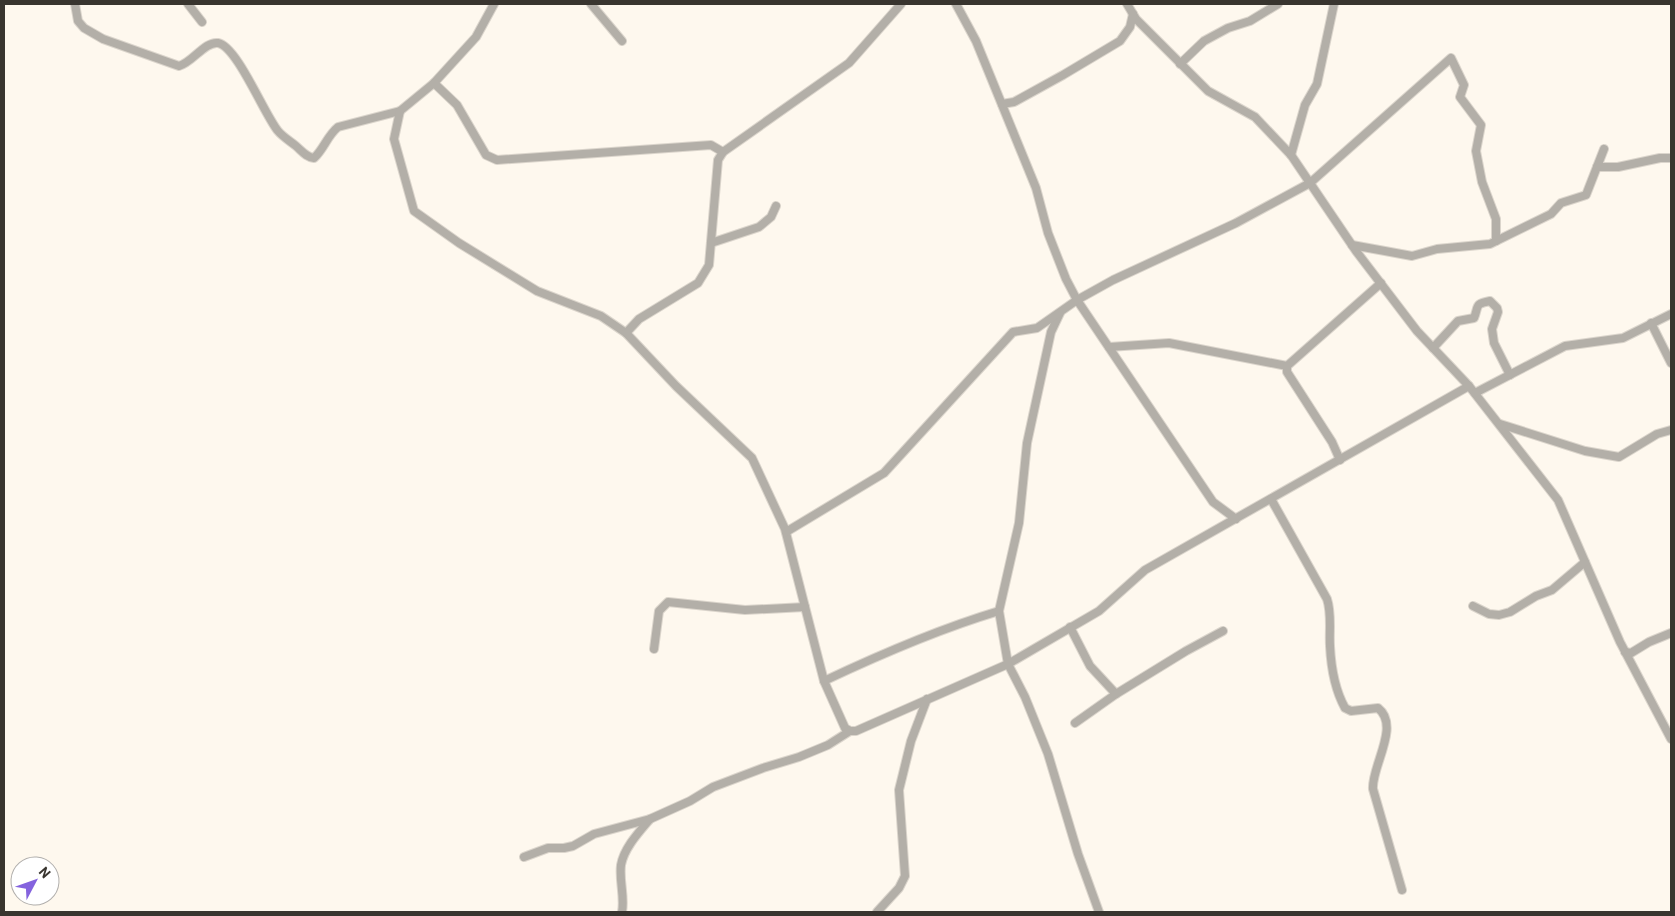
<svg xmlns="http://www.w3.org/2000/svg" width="1675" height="916" viewBox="0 0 1675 916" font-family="Barlow,sans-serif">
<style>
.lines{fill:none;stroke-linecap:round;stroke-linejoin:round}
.minor-casing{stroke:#dbd5cc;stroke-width:10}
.minor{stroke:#b3afa8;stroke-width:8}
</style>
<rect width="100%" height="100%" fill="#fef8ee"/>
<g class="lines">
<defs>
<g id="minor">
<path d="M75,4l3,17 6,7 19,11 76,27c13,-3 26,-25 39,-23 19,3 47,73 60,88 5,6 12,10 18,15 6,5 10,11 18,12 10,-9 13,-22 24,-31l62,-16"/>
<polyline points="188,4 202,22"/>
<polyline points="494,4 476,37 434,83 400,111 394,139 414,211 459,243 537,291 601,316 626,333 676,386 752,458 785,529 824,681 845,728 850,731 856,731 1008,664 1099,611 1145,570 1469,386"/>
<polyline points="591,4 622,41"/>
<polyline points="956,4 976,41 1036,188 1048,233 1066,279 1077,300 1213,502 1236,519"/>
<polyline points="1127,4 1136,19 1208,91 1255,117 1291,155 1356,251 1417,331 1469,386 1558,500 1620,642 1671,739"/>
<polyline points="1180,64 1204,41 1228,28 1250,21 1278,4"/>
<polyline points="434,83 457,105 486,155 497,160 711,145 723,152"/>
<polyline points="1002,104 1014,102 1063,75 1120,41 1130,27 1133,14"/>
<polyline points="1291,155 1305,105 1317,84 1334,4"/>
<polyline points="1597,167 1618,167 1660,158 1671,158"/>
<polyline points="711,243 759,227 771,217 776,206"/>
<polyline points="1352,245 1412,256 1437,249 1490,244 1551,214 1561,203 1586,195 1604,149"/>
<polyline points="1060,313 1051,332 1027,443 1019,523 999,611 1008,664 1025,697 1048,754 1078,854 1099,912"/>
<polyline points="1651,323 1671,363"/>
<polyline points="626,333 639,319 698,283 709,265 718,160 723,152 849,63 901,4"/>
<polyline points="1109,347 1169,343 1287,366 1381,283"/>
<path d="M1433,348l25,-27 16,-3c5,-12 0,-14 16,-17l7,7 1,4 -6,17 2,14 16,32"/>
<polyline points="1287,366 1287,372 1332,442 1340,460"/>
<polyline points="1475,393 1565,346 1623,338 1671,314"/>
<polyline points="1500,424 1585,451 1619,457 1657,434 1671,430"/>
<path d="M1271,499l56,100c5,15 2,32 3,47 1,20 5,44 15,62l6,3 27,-3c23,18 -7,59 -5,81l29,101"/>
<polyline points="786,532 884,473 1013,332 1037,328 1077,300 1113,280 1236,223 1310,183 1451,58 1464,85 1460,97 1481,125 1476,151 1482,182 1496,219 1496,241"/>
<polyline points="1473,606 1489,614 1499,615 1510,612 1536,596 1552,590 1585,562"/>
<polyline points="1070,627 1090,666 1116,694 1075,723"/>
<polyline points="654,649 659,611 668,602 745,610 805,607"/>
<polyline points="1625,652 1631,653 1649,642 1671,633"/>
<path d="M824,681c57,-27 115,-52 175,-70"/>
<polyline points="1116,694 1186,651 1223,631"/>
<polyline points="524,857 548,848 564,848 573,846 594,834 650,819 690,801 713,787 763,768 799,757 828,745 850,731"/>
<path d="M622,912c3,-15 -3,-31 -1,-47 3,-17 18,-33 29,-46"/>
<polyline points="877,912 899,888 905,876 899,790 911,741 927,699"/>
</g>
</defs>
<use href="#minor" class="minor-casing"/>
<use href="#minor" class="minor"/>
</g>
<rect width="1675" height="916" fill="none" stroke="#39352f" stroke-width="10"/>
<g transform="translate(35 881) rotate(49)"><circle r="24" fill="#ffffff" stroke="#b0aeac"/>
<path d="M0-4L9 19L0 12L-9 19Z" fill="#8463de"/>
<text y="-8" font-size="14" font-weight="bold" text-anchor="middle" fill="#39352f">N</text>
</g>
</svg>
